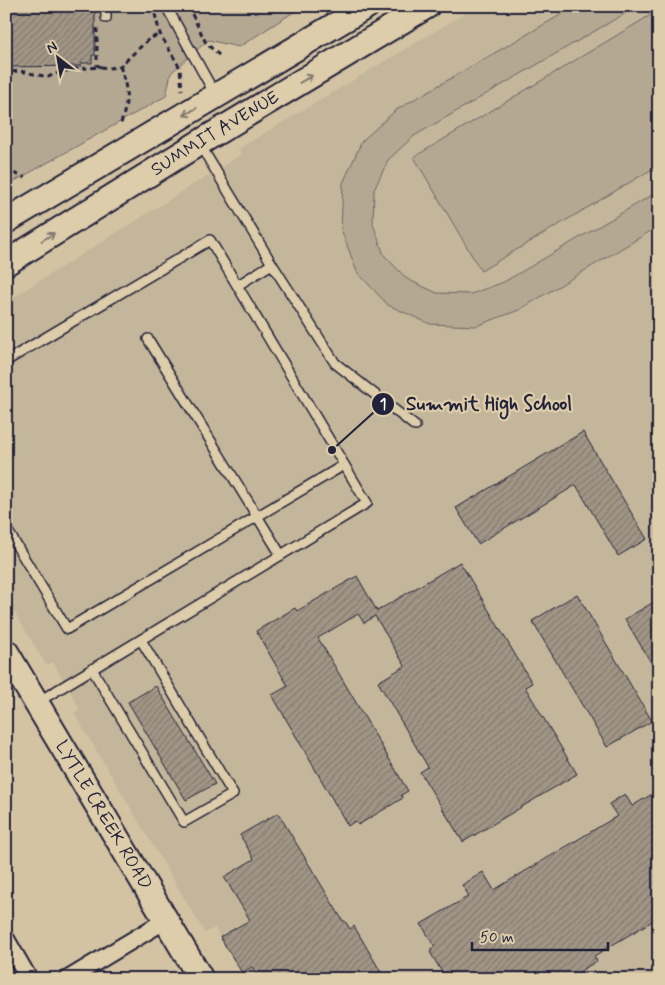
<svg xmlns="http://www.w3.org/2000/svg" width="665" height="985" viewBox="0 0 665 985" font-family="Mynerve,sans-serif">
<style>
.built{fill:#c4b69a}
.green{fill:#b5a892;stroke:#6c6566}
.building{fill:url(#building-hatch);stroke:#22223b}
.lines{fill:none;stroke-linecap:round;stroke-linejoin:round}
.lane-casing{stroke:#22223b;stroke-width:12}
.street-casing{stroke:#22223b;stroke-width:20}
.secondary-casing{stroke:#22223b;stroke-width:28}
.path{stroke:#22223b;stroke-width:3;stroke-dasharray:5 4;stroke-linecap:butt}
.lane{stroke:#decdaa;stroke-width:9}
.street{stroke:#decdaa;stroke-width:16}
.secondary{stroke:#decdaa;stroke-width:24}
.oneway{stroke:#807872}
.labels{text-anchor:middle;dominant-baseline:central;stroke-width:4.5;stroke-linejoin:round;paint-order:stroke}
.street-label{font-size:18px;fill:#22223b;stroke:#decdaa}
.leader{fill:none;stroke:#22223b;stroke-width:2}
.callout-dot{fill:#22223b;stroke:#decdaa;stroke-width:2}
.mark-label{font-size:15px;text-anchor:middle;font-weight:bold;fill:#fff}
.callout-label{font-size:19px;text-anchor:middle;font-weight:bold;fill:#22223b;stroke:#decdaa;stroke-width:4.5;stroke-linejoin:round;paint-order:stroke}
</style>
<defs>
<pattern id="building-hatch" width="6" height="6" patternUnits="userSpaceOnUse" patternTransform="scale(1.25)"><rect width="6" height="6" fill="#a19686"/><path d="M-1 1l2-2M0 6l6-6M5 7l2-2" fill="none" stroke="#837a6f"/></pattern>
</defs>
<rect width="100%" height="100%" fill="#d3c3a3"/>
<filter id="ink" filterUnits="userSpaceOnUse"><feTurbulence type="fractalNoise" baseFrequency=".02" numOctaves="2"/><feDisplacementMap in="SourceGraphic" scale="10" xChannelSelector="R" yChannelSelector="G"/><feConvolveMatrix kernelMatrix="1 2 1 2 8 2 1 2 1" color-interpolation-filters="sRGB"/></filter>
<g filter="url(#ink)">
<polygon class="built" points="477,6 659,6 659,979 245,979 215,928 205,933 74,713 80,709 53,662 46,665 6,598 6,302 242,154 238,149"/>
<g class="green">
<polygon points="6,6 303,6 239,47 208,40 171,73 166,96 6,186"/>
<polygon points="576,6 638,6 414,136 388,160 374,190 373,224 384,255 407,279 437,293 471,294 504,282 659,191 659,226 519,310 476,326 430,324 388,305 357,272 341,229 343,183 362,141 396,110"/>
<polygon points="659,10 659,165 481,271 414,157"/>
</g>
<g class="building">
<polygon points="6,6 95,6 95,55 92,55 92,63 81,63 81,66 6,67"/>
<polygon points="583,432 647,539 618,556 576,485 478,544 456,508"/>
<polygon points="460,562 532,683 525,687 577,774 463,842 420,772 428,767 378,682 405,666 375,616 364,623 358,614 318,638 408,791 401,795 403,798 358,825 355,821 348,826 272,695 288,686 256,631 295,608 297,611 357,576 377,611"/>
<polygon points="577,594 652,721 607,747 532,621"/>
<polygon points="659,599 659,676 625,619"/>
<polygon points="156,686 215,784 186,800 128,702"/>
<polygon points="659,790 659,917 594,956 597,961 567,979 446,979 430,952 432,951 431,949 435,947 421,924 469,896 462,885 483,872 494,890 617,816 609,804 625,794 632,806"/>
<polygon points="278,813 343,921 345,921 350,929 354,926 385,979 259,979 252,967 242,973 220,937 250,920 224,877 254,859 240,835"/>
</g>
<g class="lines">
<defs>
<g id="lane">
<polyline points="106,6 106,18"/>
<polyline points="166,6 216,96"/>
<polyline points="199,143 272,264 335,363 415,426"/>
<polyline points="238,285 272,264"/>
<polyline points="148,339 281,555"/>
<polyline points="6,361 210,240 367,503 36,703"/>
<polyline points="6,528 67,629 344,465"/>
<polyline points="92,669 184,822 233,794 141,640"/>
</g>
<g id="street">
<polyline points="6,939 29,979"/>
<polyline points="68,979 166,920"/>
</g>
<g id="secondary">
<polyline points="6,221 367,6"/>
<path id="s1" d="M6,263l193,-120 228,-137"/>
<path id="s2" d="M6,652l195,327"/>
</g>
</defs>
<use href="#lane" class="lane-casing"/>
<use href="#street" class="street-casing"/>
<use href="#secondary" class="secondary-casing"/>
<g class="path">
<polyline points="188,6 206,43 221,57"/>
<polyline points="155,14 160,34 180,68 182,90"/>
<polyline points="97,28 97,65 101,67"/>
<path d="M120,66c9,27 8,34 0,61"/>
<polyline points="6,78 11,72 20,71 48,77 61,72 75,69 101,67 110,68 120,66 149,39 160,34"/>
<polyline points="6,170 25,178"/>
</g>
<use href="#lane" class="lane"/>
<use href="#street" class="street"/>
<use href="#secondary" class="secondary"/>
</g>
<defs><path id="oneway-shaft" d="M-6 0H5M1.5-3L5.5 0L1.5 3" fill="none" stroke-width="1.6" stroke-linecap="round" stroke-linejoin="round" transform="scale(1.25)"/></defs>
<g class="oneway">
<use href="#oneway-shaft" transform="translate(306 79) rotate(-31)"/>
<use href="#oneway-shaft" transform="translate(190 112) rotate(149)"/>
<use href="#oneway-shaft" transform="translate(48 237) rotate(-32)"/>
</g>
</g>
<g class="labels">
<g class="street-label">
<text stroke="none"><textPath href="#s1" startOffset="246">SUMMIT AVENUE</textPath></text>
<text stroke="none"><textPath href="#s2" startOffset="190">LYTLE CREEK ROAD</textPath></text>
</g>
</g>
<path class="leader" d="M332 450L383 404"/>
<g class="callout-dot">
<circle cx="332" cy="450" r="5"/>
<circle cx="383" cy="404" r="12"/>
</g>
<g class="mark-label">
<text x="383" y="409">1</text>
</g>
<g class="callout-label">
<text x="489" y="410">Summit High School</text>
</g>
<rect width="665" height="985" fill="none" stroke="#decdaa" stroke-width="25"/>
<rect x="12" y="12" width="640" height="960" fill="none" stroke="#22223b" stroke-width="2" filter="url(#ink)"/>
<g transform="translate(58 58) rotate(329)" stroke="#decdaa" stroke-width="4" paint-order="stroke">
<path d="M0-4L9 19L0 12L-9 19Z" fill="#22223b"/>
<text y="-8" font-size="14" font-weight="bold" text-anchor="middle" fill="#22223b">N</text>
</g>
<path d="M472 942v8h136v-8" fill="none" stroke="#22223b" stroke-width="2.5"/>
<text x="480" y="942" font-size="15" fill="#22223b" stroke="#decdaa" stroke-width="4" paint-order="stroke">50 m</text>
</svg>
